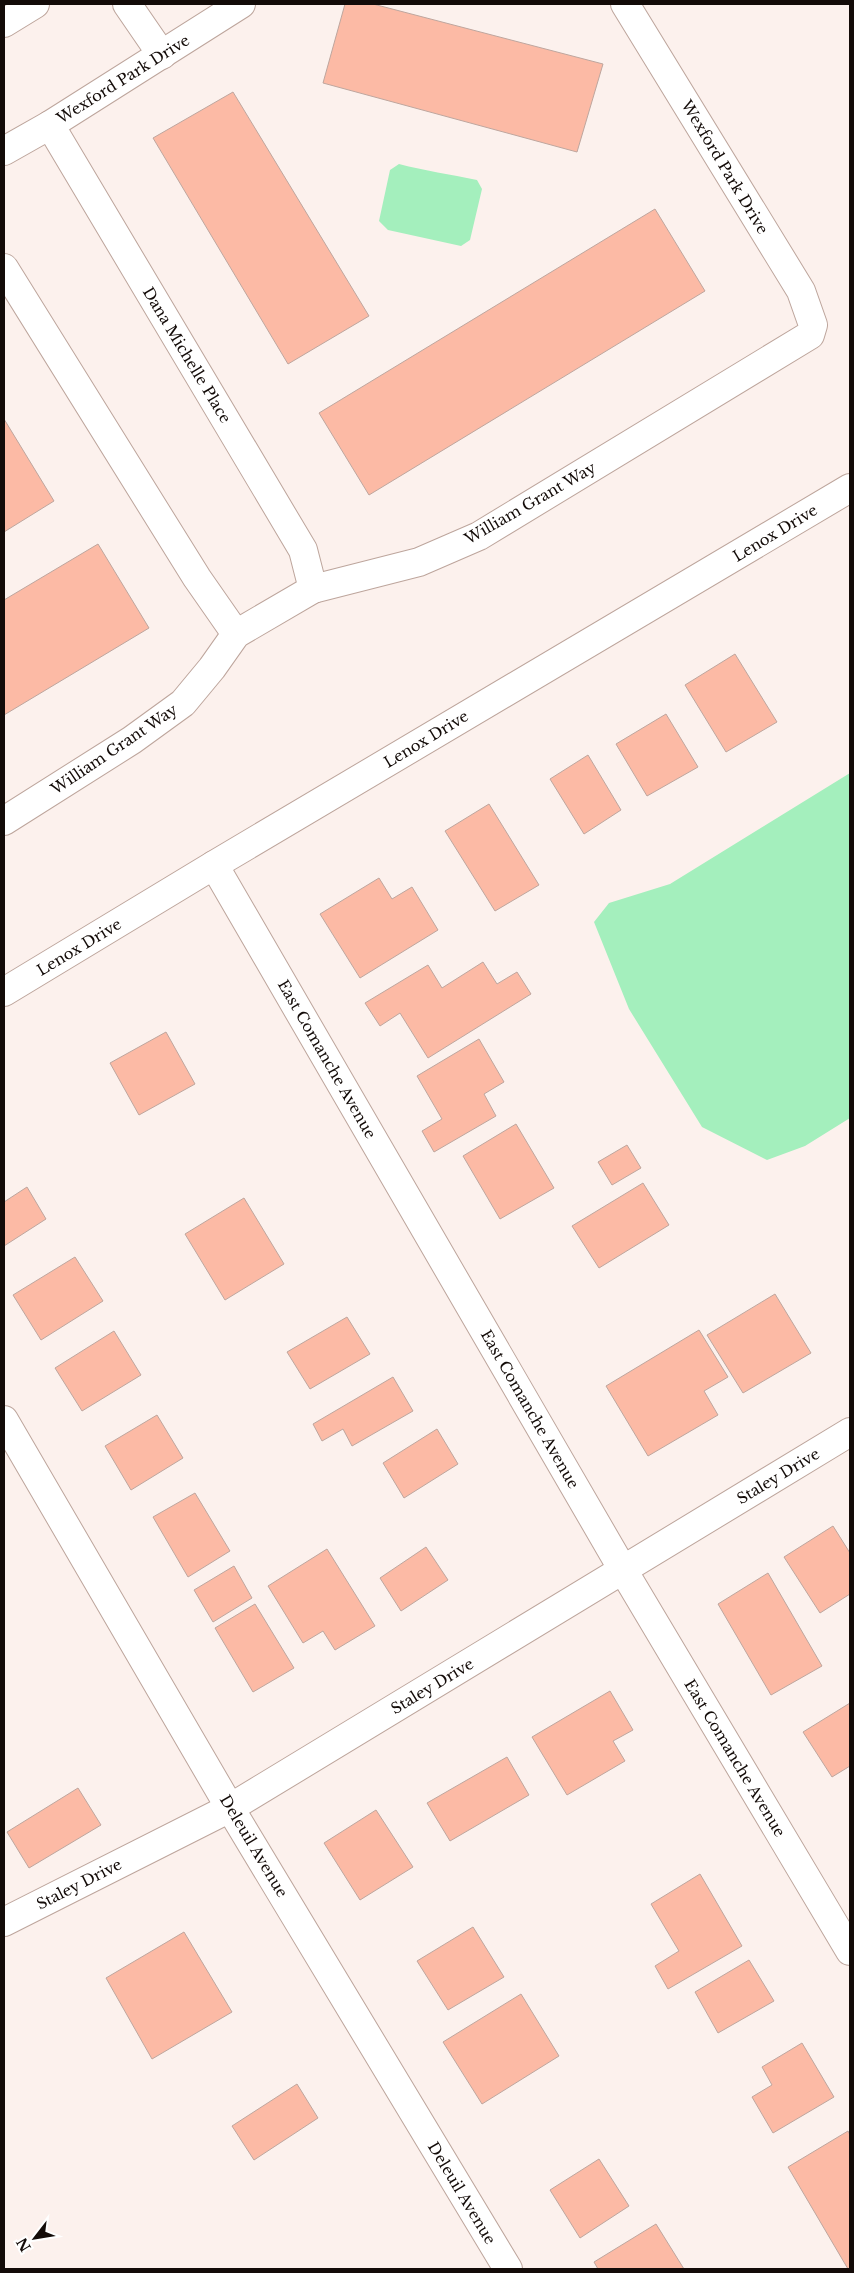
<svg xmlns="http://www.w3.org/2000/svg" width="854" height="2273" viewBox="0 0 854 2273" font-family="'Libre Baskerville',serif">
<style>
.green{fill:#a4efbd}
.building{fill:#fcbaa5;stroke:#bea69e}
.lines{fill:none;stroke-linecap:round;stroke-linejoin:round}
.street-casing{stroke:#bda59c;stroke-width:30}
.street{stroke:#fff;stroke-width:28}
.labels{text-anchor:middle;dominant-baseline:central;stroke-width:5;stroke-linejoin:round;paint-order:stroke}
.street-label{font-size:15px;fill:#130b08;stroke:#fff}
</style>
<rect width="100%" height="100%" fill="#fcf1ed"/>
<g class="green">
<path d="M399,164c26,7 51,10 78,16l5,9 -12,51 -9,6 -73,-16 -9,-9 11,-51z"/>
<polygon points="850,773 850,1118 805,1146 767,1160 702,1127 629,1009 594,922 609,903 670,884"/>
</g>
<g class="building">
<polygon points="345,4 373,4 603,64 577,152 323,83"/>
<polygon points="233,92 369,316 288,364 153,138"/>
<polygon points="655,209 705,291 369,495 319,413"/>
<polygon points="4,419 54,501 4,532"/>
<polygon points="98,544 149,628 4,715 4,600"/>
<polygon points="735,654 777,722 726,752 685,685"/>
<polygon points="666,714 698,767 647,796 616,744"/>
<polygon points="588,755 621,810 584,834 550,779"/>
<polygon points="489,804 539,885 495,911 445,831"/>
<polygon points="379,878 392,899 412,887 438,930 360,978 320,914"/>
<polygon points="483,962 497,984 517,972 531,994 428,1058 400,1013 380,1026 365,1003 428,965 442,988"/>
<polygon points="166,1032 195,1084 139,1115 110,1063"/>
<polygon points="479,1039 504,1082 484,1094 496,1116 434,1152 422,1131 442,1119 417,1076"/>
<polygon points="516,1124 554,1188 500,1219 463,1156"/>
<polygon points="627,1145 641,1168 612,1185 598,1162"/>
<polygon points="643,1183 669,1225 599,1268 572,1226"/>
<polygon points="27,1187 46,1219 4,1246 4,1202"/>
<polygon points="244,1198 284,1264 225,1300 185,1234"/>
<polygon points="75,1257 103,1301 41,1340 13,1295"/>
<polygon points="775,1294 811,1353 743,1393 707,1335"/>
<polygon points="347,1317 370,1354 310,1389 287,1352"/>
<polygon points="699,1330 728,1377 704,1391 718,1415 648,1456 606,1386"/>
<polygon points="114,1331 141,1375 82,1411 55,1368"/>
<polygon points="393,1377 413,1411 352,1446 343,1429 322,1441 313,1424"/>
<polygon points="157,1415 183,1458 131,1490 105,1446"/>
<polygon points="437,1429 458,1464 404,1498 383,1463"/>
<polygon points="195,1493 230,1551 188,1577 153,1517"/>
<polygon points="833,1526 850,1553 850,1594 820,1613 784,1557"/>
<polygon points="426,1547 448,1580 401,1611 380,1578"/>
<polygon points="327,1549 375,1626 335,1650 323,1631 303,1643 268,1586"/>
<polygon points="234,1566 252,1598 213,1622 194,1590"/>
<polygon points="768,1573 822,1666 771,1695 718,1604"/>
<polygon points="255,1604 294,1668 253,1692 215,1628"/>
<polygon points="610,1691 633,1730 613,1741 625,1761 567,1795 532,1737"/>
<polygon points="850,1703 850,1766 832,1777 803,1732"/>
<polygon points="507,1757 529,1795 450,1841 427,1803"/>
<polygon points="78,1788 101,1825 29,1868 7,1832"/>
<polygon points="376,1810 413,1867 360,1900 324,1843"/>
<polygon points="700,1874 742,1946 668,1989 655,1966 679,1951 651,1904"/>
<polygon points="473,1927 504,1977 448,2010 417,1961"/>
<polygon points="184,1932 232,2012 152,2059 106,1978"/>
<polygon points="749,1960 774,2001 718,2033 695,1992"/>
<polygon points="521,1994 559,2056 482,2104 443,2042"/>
<polygon points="802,2043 834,2097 773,2133 752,2097 772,2085 762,2067"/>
<polygon points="297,2084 318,2118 254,2160 232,2126"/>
<polygon points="848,2131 850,2135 850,2269 848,2269 788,2167"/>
<polygon points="599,2159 629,2206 580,2238 550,2190"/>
<polygon points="656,2224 684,2269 598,2269 594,2262"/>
</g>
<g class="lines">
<defs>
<g id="street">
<polyline points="127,4 162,55"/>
<polyline points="4,23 35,4"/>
<polyline points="50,125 303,550 313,589"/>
<polyline points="4,151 50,125 241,4"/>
<polyline points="4,268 197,578 236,634"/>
<polyline points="4,821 132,740 183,703 212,668 236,634 313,589 419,562 479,536 810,335 813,325 801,291 625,4"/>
<polyline points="214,865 623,1570 850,1951"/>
<polyline points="4,992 214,865 850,488"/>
<polyline points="4,1420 230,1808 508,2269"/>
<polyline points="4,1922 230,1808 850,1432"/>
</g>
</defs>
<use href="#street" class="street-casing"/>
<use href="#street" class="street"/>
</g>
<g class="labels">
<g class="street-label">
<text transform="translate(123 79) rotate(-32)">Wexford Park Drive</text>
<text transform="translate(725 167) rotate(59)">Wexford Park Drive</text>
<text transform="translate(187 355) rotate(59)">Dana Michelle Place</text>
<text transform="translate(530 503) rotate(-30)">William Grant Way</text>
<text transform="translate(775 533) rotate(-31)">Lenox Drive</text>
<text transform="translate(426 739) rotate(-31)">Lenox Drive</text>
<text transform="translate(114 749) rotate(-34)">William Grant Way</text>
<text transform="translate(79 947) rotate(-31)">Lenox Drive</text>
<text transform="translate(327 1059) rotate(60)">East Comanche Avenue</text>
<text transform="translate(530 1409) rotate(60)">East Comanche Avenue</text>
<text transform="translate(778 1476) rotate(-31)">Staley Drive</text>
<text transform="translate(432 1686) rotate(-31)">Staley Drive</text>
<text transform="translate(735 1758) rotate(59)">East Comanche Avenue</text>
<text transform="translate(254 1846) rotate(59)">Deleuil Avenue</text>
<text transform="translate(79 1884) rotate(-27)">Staley Drive</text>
<text transform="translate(462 2193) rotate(59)">Deleuil Avenue</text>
</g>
</g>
<rect width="854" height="2273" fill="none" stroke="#130b08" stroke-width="10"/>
<g transform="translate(35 2238) rotate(239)" stroke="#ffffff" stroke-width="4" paint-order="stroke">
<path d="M0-4L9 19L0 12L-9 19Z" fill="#130b08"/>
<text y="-8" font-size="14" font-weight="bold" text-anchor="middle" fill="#130b08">N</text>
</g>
</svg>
